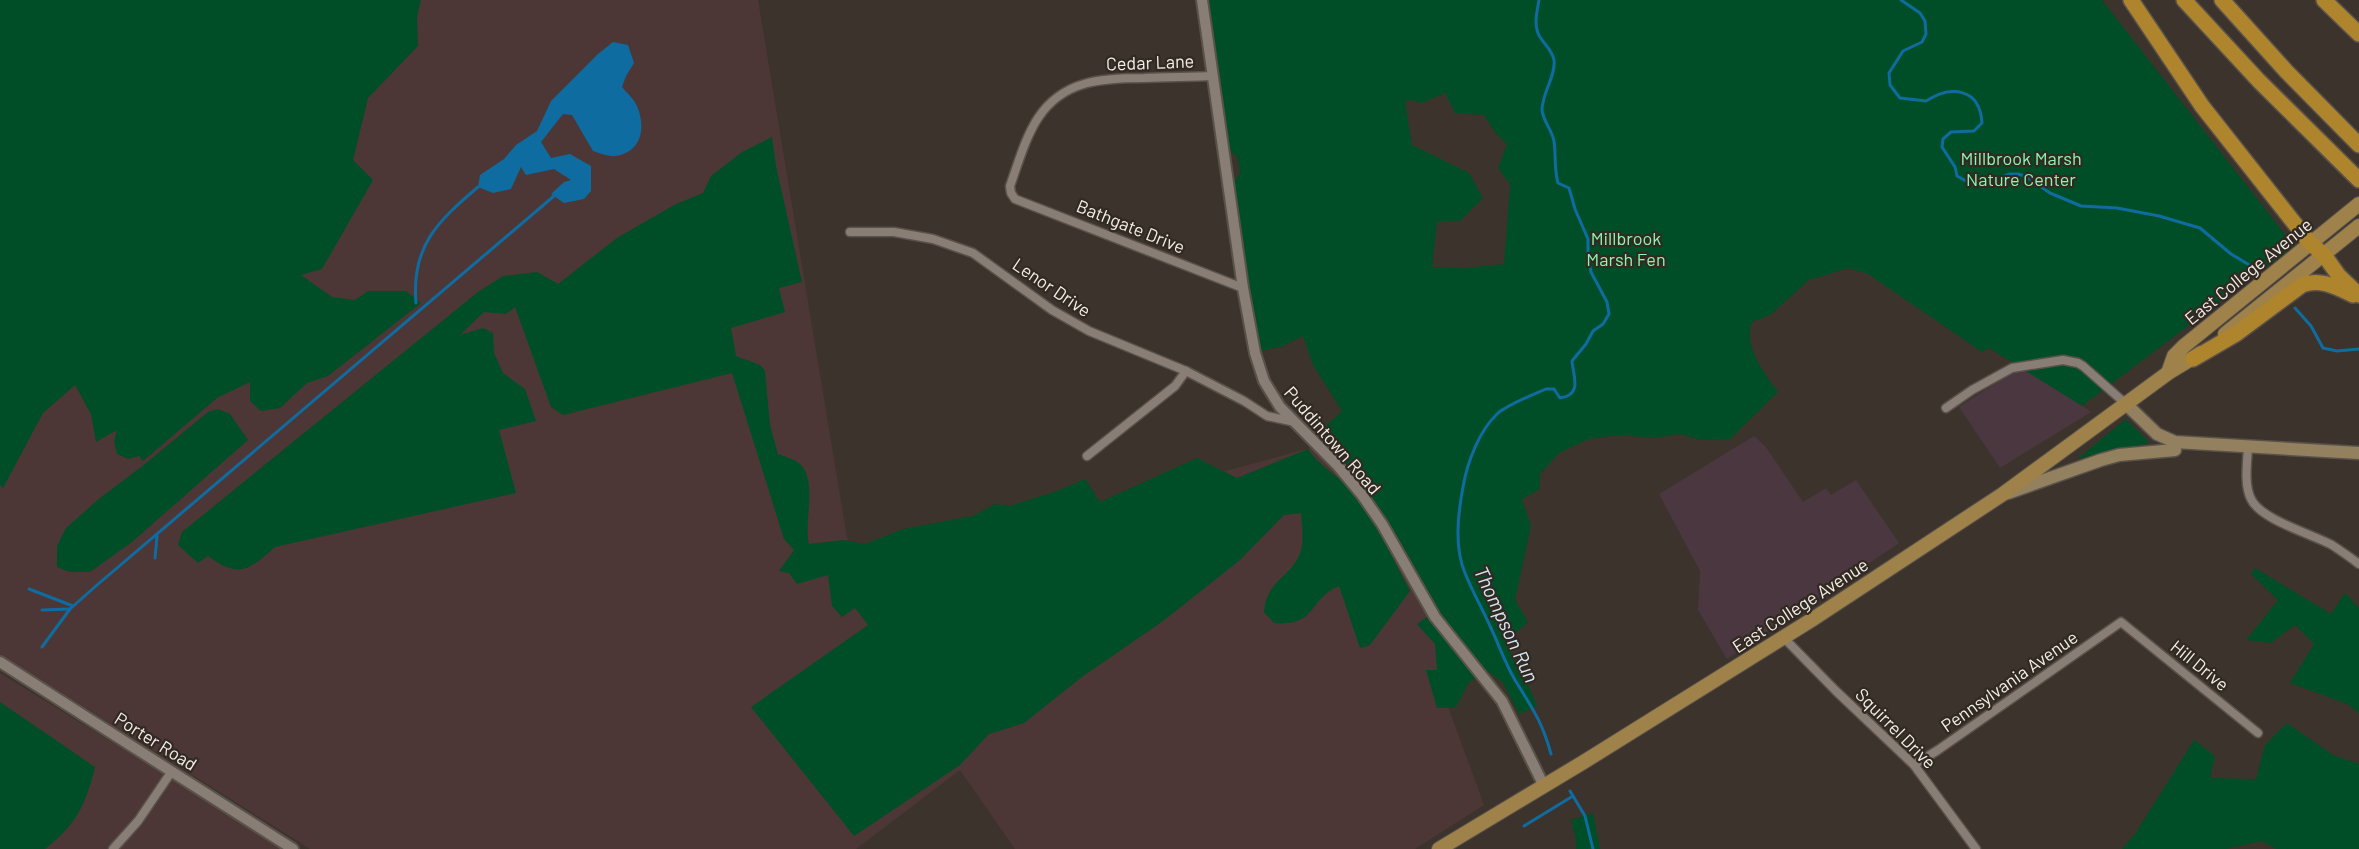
<svg xmlns="http://www.w3.org/2000/svg" width="2359" height="849" viewBox="0 0 2359 849" font-family="Barlow,sans-serif">
<style>
.commercial{fill:#4a3740}
.education{fill:#4c3736}
.green{fill:#004e28;fill-rule:evenodd}
.water{fill:#0e6ca0}
.lines{fill:none;stroke-linecap:round;stroke-linejoin:round}
.stream{stroke:#0e6ca0;stroke-width:3}
.minor-casing{stroke:#59524b;stroke-width:11}
.tertiary-casing{stroke:#59524b;stroke-width:14}
.secondary-casing{stroke:#59524b;stroke-width:15}
.primary-casing{stroke:#59524b;stroke-width:16}
.motorway-casing{stroke:#59524b;stroke-width:18}
.minor{stroke:#887e75;stroke-width:8}
.tertiary{stroke:#887e75;stroke-width:10}
.secondary{stroke:#93805f;stroke-width:12}
.primary{stroke:#9f8249;stroke-width:14}
.motorway{stroke:#ae842c;stroke-width:15}
.labels{text-anchor:middle;dominant-baseline:central;stroke-width:4.5;stroke-linejoin:round;paint-order:stroke}
.street-label{font-size:18px;fill:#f3ede8;stroke:#322a22}
.park-label{font-size:18px;fill:#88f7af;stroke:#322a22}
.water-label{font-size:20px;font-style:italic;fill:#d3e6f5;stroke:#322a22}
</style>
<rect width="100%" height="100%" fill="#3c342c"/>
<g class="commercial">
<polygon points="2025,364 2091,412 2000,468 1959,407"/>
<polygon points="1754,436 1765,446 1803,502 1826,488 1831,495 1856,480 1899,543 1727,659 1698,610 1700,571 1659,494"/>
</g>
<g class="education">
<polygon points="0,0 758,0 849,550 1099,505 1315,447 1338,471 1374,520 1395,561 1436,625 1439,682 1484,805 1415,849 1015,849 960,770 856,849 310,849 0,654"/>
<polygon points="0,673 259,833 282,849 0,849"/>
</g>
<g class="green">
<polygon points="0,0 421,0 417,17 418,46 368,98 353,160 373,180 322,269 301,275 332,297 355,300 368,291 406,291 421,303 328,376 307,383 280,408 261,411 250,401 250,382 217,398 143,461 139,456 128,459 117,454 114,441 117,430 96,442 91,414 75,385 43,413 3,488 0,485"/>
<path d="M1209,0h893l192,246 -212,160 -93,-58 -7,4 -114,-78 -20,-6 -39,12 -39,35 -18,7c-9,24 12,51 26,70l-48,47 -29,1 -22,-6 -24,4 -38,-3 -28,4 -30,14 -19,21v15l-18,10 9,27 -16,74 13,22 -23,21 18,30 14,33 -18,8 -16,-31 -14,-11 -20,10 -13,25 -19,1 -11,-38h11l-2,-26 -18,-20 18,-13c-28,-66 -68,-125 -118,-177l25,-23 -29,-46 -10,-29 -20,10 -22,5 -12,-56 -15,-102 1,-13 5,-7 -3,-16 -6,-5 -3,-8zM1445,93l10,20 29,2 12,19 11,10 -9,24 12,16 -6,80 -40,4 -32,-1 5,-45 23,-1 23,-23 -14,-25 -57,-28 -7,-43 7,-2 10,3z"/>
<path d="M772,137l4,29 26,116 -23,6 6,24 -54,16 5,28 24,9 5,6 5,54 8,29c5,2 13,4 18,7 24,14 7,61 13,83l34,-4 22,4 38,-15 70,-13 22,-12 15,2 47,-15 28,-12 15,23 97,-44 40,20 71,-29c11,17 30,26 43,42 25,29 41,67 59,100l-40,54 -10,3 -21,-62c-31,13 -22,41 -65,37l-10,-11c3,-32 23,-32 35,-56 6,-14 3,-29 2,-43l-17,2 -44,45 -77,61 -81,56 -58,46 -35,11 -29,31 -106,71 -103,-129 117,-82 -13,-17 -13,9 -10,-11 -4,-31 -31,9 -8,-11 -10,-2 15,-21 -10,-11 -52,-166 -169,42 -12,-8 -36,-100 -9,7 -22,-2 -24,23 23,-7 10,5 1,20 9,20 22,16 11,32 -37,9 17,63 -241,54c-26,23 -36,32 -67,9l-10,7 -20,-18 4,-13 296,-240 25,-16 34,-4 21,12 59,-46 57,-33 29,-12 8,-17 31,-24z"/>
<polygon points="218,409 230,414 248,440 132,542 90,572 69,572 57,567 57,546 66,528 100,498 145,464 208,412"/>
<polygon points="2126,419 2150,443 2077,459"/>
<polygon points="2255,568 2331,614 2345,593 2359,608 2359,713 2347,704 2290,683 2314,644 2295,625 2271,643 2246,640 2278,600 2251,574"/>
<path d="M0,702l95,65c-9,37 -19,58 -50,82h-45z"/>
<polygon points="2287,723 2333,755 2359,764 2359,849 2276,849 2262,841 2226,849 2122,849 2135,834 2194,740 2215,756 2210,778 2256,779 2265,745"/>
<polygon points="1593,813 1600,849 1576,849 1576,840 1571,820"/>
</g>
<path class="water" d="M613,42l15,3 6,18 -8,13 -4,11c5,6 12,12 15,19 9,21 5,46 -21,50 -7,1 -17,-3 -23,-5l-21,-36 -9,-1 -22,28 10,16 19,-4 21,12v25l-7,8 -20,4 -13,-9 13,-12 7,-2 -17,-11 -28,6 -5,-8 -10,22 -18,4 -15,-6 2,-12 24,-16 12,-14 21,-14 14,-30 47,-47z"/>
<g class="lines">
<g class="stream">
<path d="M1539,0c-2,12 -6,26 1,37 5,8 12,13 14,23 2,16 -12,33 -12,50 1,11 10,20 12,31 2,14 0,28 4,42l11,5 6,21 13,30v17l3,16 16,30 2,12 -6,10 -10,7 -7,13 -14,17c1,14 11,34 -12,37l-6,-9h-8c-13,6 -38,15 -49,25 -18,17 -30,49 -34,73 -5,27 -9,60 2,86 7,18 17,35 25,53 9,19 15,37 25,54 17,28 27,41 36,74"/>
<path d="M1901,0l19,13 5,8 1,13 -4,8 -19,9 -14,22 1,12 10,13 26,3c25,-16 54,-13 56,22l-8,8 -23,1 -8,7 -1,8 13,20 2,9 9,5 19,2 25,-9h8l7,2 25,17 31,13 36,2 42,8 41,12 31,26 20,12"/>
<path d="M416,303c-5,-57 22,-82 62,-116"/>
<polyline points="2295,308 2311,326 2323,348 2337,351 2359,349"/>
<polyline points="155,558 157,536"/>
<polyline points="29,589 73,606"/>
<polyline points="42,610 70,609"/>
<polyline points="42,647 70,609 97,585 554,196"/>
<polyline points="1570,791 1585,816 1593,849"/>
<polyline points="1524,826 1573,796"/>
</g>
<defs>
<g id="minor">
<path d="M1213,76c-23,1 -46,1 -69,2 -42,0 -81,2 -106,40 -13,20 -20,46 -28,68l1,7 4,6 228,89"/>
<polyline points="850,232 894,232 933,239 973,253 1052,310 1089,331 1186,371 1244,401 1267,416 1295,422"/>
<polyline points="1946,408 1972,390 2012,368 2063,360 2078,363 2083,366 2126,404"/>
<path d="M2248,448c-1,16 -4,37 3,51 10,21 61,35 81,46 9,6 18,12 27,19"/>
<polyline points="1087,456 1175,386 1186,371"/>
<polyline points="1784,638 1836,691 1914,765 1976,849"/>
<polyline points="1914,765 1938,750 2121,622 2258,733"/>
<polyline points="113,849 138,821 172,771"/>
</g>
<g id="tertiary">
<polyline points="1202,0 1243,288 1255,353 1264,381 1280,407 1338,466 1362,495 1382,524 1435,617 1502,701 1544,786"/>
<polyline points="0,662 293,849"/>
</g>
<g id="secondary">
<polyline points="2126,404 2157,434 2175,442 2359,453"/>
<polyline points="2008,493 2101,460 2119,455 2175,450"/>
</g>
<g id="primary">
<polyline points="2225,334 2359,226"/>
<polyline points="2168,373 2174,356 2184,346 2359,204"/>
<polyline points="1439,849 1582,763 1813,619 2003,494 2168,373 2201,353"/>
</g>
<g id="motorway">
<polyline points="2131,0 2202,106 2310,243 2324,255 2339,276 2359,295"/>
<polyline points="2184,0 2259,81 2359,180"/>
<polyline points="2222,0 2286,71 2359,145"/>
<polyline points="2324,0 2359,34"/>
<path d="M2193,359l43,-25 66,-49c18,-7 34,2 51,10"/>
</g>
</defs>
<use href="#minor" class="minor-casing"/>
<use href="#tertiary" class="tertiary-casing"/>
<use href="#secondary" class="secondary-casing"/>
<use href="#primary" class="primary-casing"/>
<use href="#motorway" class="motorway-casing"/>
<use href="#minor" class="minor"/>
<use href="#tertiary" class="tertiary"/>
<use href="#secondary" class="secondary"/>
<use href="#primary" class="primary"/>
<use href="#motorway" class="motorway"/>
</g>
<g class="labels">
<g class="street-label">
<text transform="translate(1150 62) rotate(-2)">Cedar Lane</text>
<text transform="translate(1131 226) rotate(22)">Bathgate Drive</text>
<text transform="translate(2248 271) rotate(-39)">East College Avenue</text>
<text transform="translate(1052 287) rotate(34)">Lenor Drive</text>
<text transform="translate(1333 440) rotate(49)">Puddintown Road</text>
<text transform="translate(1800 605) rotate(-33)">East College Avenue</text>
<text transform="translate(2200 665) rotate(39)">Hill Drive</text>
<text transform="translate(2009 681) rotate(-35)">Pennsylvania Avenue</text>
<text transform="translate(1896 728) rotate(45)">Squirrel Drive</text>
<text transform="translate(156 741) rotate(32)">Porter Road</text>
</g>
<g class="park-label">
<text x="2021" y="158">Millbrook Marsh<tspan x="2021" dy="21">Nature Center</tspan></text>
<text x="1626" y="238">Millbrook<tspan x="1626" dy="21">Marsh Fen</tspan></text>
</g>
<g class="water-label">
<text transform="translate(1507 624) rotate(65)">Thompson Run</text>
</g>
</g>
</svg>
